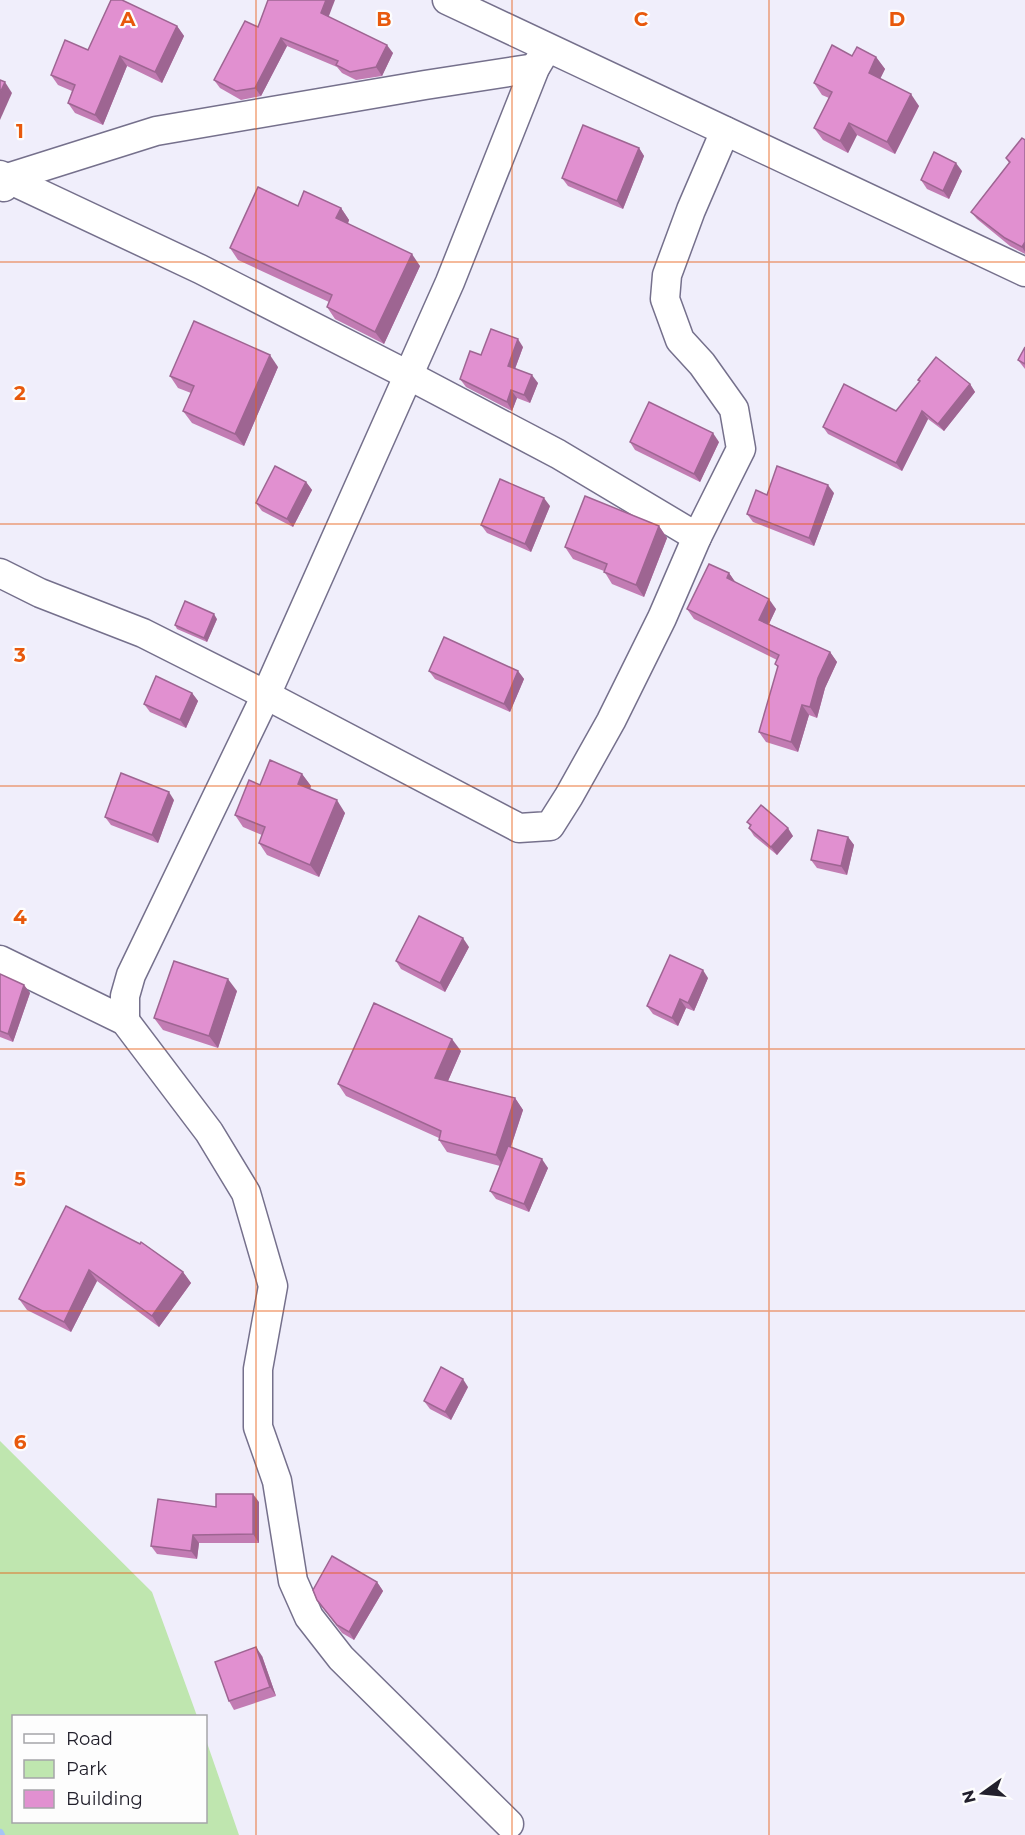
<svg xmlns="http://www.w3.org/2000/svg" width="1025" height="1835" viewBox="0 0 1025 1835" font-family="Montserrat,sans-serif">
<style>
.green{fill:#bfe6af}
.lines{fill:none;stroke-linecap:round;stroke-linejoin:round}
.stream{stroke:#a6c4f4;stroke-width:8}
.minor-casing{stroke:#75708c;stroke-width:31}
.minor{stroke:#fff;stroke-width:28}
.wall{fill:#c27cb3}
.shaded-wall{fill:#9e6592}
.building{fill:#e190d0;stroke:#9e6592;stroke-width:1.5}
.grid{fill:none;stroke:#e8590c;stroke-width:1.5;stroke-opacity:0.55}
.grid-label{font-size:20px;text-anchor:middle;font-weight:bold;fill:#e8590c;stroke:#fdfdfd;stroke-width:4.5;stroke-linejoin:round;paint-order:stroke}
</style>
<rect width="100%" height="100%" fill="#f0eefb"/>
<polygon class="green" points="0,1441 152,1592 197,1716 14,1716 14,1822 206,1822 206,1740 239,1835 0,1835"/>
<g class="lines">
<polyline class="stream" points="0,1833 1,1835"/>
<defs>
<g id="minor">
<polyline points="447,0 1025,272"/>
<polyline points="0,175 200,269 408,375 558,454 697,537"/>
<polyline points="4,187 7,178 156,131 425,85 535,68"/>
<polyline points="0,573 40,593 143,633 266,695 519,828 550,826 569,796 611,721 662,618 697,537 741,449 734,409 702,364 680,340 665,299 667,275 691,210 725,131"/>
<polyline points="0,960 125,1021 209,1132 246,1193 273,1286 258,1369 258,1427 277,1481 293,1581 309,1617 341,1658 509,1824"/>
<polyline points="125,1021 125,996 131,975 266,695 450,282 535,68 547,48"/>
</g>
</defs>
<use href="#minor" class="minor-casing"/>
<use href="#minor" class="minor"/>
</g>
<g class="wall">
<polygon points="329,17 393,53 382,76 356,80 342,73 337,67 287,46 261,96 241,100 220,88 214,80 258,27"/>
<polygon points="177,26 184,36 162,83 127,66 103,125 75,113 68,103 72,91 58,85 51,75 88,50"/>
<polygon points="852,56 876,57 885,69 880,79 919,106 895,154 857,135 848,153 823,140 814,128 829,98 822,95 814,83"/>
<polygon points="1025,140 1025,254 1010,246 977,219 971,212 1009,163 1006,158"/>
<polygon points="639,148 644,156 623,209 568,186 562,178"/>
<polygon points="962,171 949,199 927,189 921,180"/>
<polygon points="298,206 341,208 349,220 348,224 420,266 384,344 335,319 327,307 329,302 238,260 230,248"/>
<polygon points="523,347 515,369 538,383 530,403 517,398 512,411 466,387 460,379 481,355"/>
<polygon points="1025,347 1025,369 1018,360"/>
<polygon points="278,367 244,446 192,423 183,411 191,393 178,388 170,376"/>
<polygon points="918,380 970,384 975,392 944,431 928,419 902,471 828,434 823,427 896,411 920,381"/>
<polygon points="630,442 719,442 700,482 635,450"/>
<polygon points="306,482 312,490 293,527 262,511 256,503"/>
<polygon points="834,493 814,546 753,522 747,514"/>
<polygon points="550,506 531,552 487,533 481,525"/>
<polygon points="659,526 667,538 644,597 612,584 604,571 573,559 565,547"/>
<polygon points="729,573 735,582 776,609 769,624 830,652 837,662 825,688 817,718 809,715 798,752 766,742 759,732 778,668 775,664 777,660 694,619 687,609"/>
<polygon points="217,619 207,642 177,629 175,625"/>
<polygon points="429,671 518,671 524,679 510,712 435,679"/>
<polygon points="192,693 198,701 186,728 150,712 144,704"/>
<polygon points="302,774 311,786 310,789 345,813 319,877 267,855 259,843 262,835 243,827 235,815 260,785"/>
<polygon points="174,800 158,843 111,825 105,817"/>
<polygon points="747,822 793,836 777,855 754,836 749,828 750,826"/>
<polygon points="848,837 854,845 847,875 817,868 811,860"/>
<polygon points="469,947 445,992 401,969 396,961"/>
<polygon points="0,974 24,985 30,993 13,1042 0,1037"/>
<polygon points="708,978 694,1011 686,1008 678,1026 653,1014 647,1006"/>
<polygon points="237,991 218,1048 163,1030 154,1018"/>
<polygon points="461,1051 448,1081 515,1098 523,1110 511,1147 548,1168 529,1212 496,1199 490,1191 500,1166 447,1152 439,1140 439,1138 346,1096 338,1084"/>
<polygon points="66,1206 183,1272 191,1283 159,1327 97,1281 71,1332 27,1310 19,1299"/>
<polygon points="468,1387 451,1420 430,1409 424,1401"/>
<polygon points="259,1502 259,1543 199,1543 197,1559 157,1554 151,1546 216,1507"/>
<polygon points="377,1582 383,1591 354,1640 342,1633 317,1600"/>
<polygon points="262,1656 276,1696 234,1710 229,1701"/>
</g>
<g class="shaded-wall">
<polygon points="326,0 335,0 327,21 321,13"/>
<polygon points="177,26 184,36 162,83 155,72"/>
<polygon points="281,38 287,46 261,96 255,88"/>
<polygon points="387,45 393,53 382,76 376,67"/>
<polygon points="120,56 127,66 103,125 95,115"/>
<polygon points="876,57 885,69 877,85 869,73"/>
<polygon points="5,82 12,93 0,120 0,93"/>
<polygon points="911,94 919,106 895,154 887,142"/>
<polygon points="849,123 857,135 848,153 840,141"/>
<polygon points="639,148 644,156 623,209 617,201"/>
<polygon points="956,163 962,171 949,199 943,191"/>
<polygon points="341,208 349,220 345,230 336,218"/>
<polygon points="1025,242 1025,252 1022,247"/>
<polygon points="412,254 420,266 384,344 375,332"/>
<polygon points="518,339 523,347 513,374 508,366"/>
<polygon points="270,355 278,367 244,446 235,434"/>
<polygon points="532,375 538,383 530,403 524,395"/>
<polygon points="970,384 975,392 944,431 938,424"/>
<polygon points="511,390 517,398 512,411 507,402"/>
<polygon points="922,411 928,419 902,471 896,463"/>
<polygon points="713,433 719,442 700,482 694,474"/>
<polygon points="306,482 312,490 293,527 287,519"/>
<polygon points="828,485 834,493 814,546 809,538"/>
<polygon points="544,498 550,506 531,552 525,544"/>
<polygon points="659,526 667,538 644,597 636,585"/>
<polygon points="729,573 736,583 727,578"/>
<polygon points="769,599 776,609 766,630 759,620"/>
<polygon points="214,614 217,619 207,642 204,638"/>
<polygon points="830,652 837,662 825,688 817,718 810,707 818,678"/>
<polygon points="518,671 524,679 510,712 504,704"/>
<polygon points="192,693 198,701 186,728 180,720"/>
<polygon points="802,705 809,715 798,752 791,742"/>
<polygon points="302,774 311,786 307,796 298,784"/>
<polygon points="169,792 174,800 158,843 152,835"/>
<polygon points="337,800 345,813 319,877 310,865"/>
<polygon points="788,828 793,836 777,855 771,847"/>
<polygon points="848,837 854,845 847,875 841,866"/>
<polygon points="463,938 469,947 445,992 440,983"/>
<polygon points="703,970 708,978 694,1011 688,1003"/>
<polygon points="228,979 237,991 218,1048 209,1036"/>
<polygon points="24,985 30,993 13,1042 8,1034"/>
<polygon points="680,999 686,1008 678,1026 672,1018"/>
<polygon points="452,1039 461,1051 444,1090 435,1078"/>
<polygon points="515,1098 523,1110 504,1167 496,1155"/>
<polygon points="542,1159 548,1168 529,1212 524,1204"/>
<polygon points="89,1270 97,1281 71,1332 64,1322"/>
<polygon points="183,1272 191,1283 159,1327 152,1316"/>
<polygon points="463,1379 468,1387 451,1420 445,1412"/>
<polygon points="253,1494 259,1502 259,1543 253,1534"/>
<polygon points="193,1535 199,1543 197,1559 191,1551"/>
<polygon points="377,1582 383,1591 354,1640 349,1632"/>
<polygon points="256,1647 262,1656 276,1696 270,1687"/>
</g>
<g class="building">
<polygon points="111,0 122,0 177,26 155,72 120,56 95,115 68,103 75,85 51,75 65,40 88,50"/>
<polygon points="268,0 326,0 321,13 387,45 376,67 350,72 336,65 338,61 281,38 255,88 236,91 214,80 245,21 258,27"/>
<polygon points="832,45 852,56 857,47 876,57 869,73 911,94 887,142 849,123 840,141 814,128 832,92 814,83"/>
<polygon points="0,80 5,82 0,93"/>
<polygon points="583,125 639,148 617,201 562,178"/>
<polygon points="1022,138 1025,140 1025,242 1022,247 1005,238 971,212 1010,162 1006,158"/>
<polygon points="934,152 956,163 943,191 921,180"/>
<polygon points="258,187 298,206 304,191 341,208 336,218 412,254 375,332 327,307 332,295 230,248"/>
<polygon points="194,321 270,355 235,434 183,411 194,386 170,376"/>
<polygon points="491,329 518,339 508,366 532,375 524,395 511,390 507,402 460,379 470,351 481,355"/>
<polygon points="1025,347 1025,364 1018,360"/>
<polygon points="936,357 970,384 938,424 922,411 896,463 823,427 844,384 896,411 920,381 918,380"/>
<polygon points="649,402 713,433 694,474 630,442"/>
<polygon points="275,466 306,482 287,519 256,503"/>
<polygon points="777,466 828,485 809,538 747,514 756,490 767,495"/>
<polygon points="500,479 544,498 525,544 481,525"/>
<polygon points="585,496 659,526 636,585 604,572 607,564 565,547"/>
<polygon points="709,564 729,573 727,578 769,599 759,620 830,652 818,678 810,707 802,705 791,742 759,732 778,666 775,664 779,655 687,609"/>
<polygon points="185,601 214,614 204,638 175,625"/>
<polygon points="444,637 518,671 504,704 429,671"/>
<polygon points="156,676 192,693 180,720 144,704"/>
<polygon points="270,760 302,774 298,784 337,800 310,865 259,843 265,827 235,815 249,780 260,785"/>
<polygon points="121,773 169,792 152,835 105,817"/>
<polygon points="761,805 788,828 771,847 749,828 751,825 747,822"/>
<polygon points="818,830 848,837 841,866 811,860"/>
<polygon points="419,916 463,938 440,983 396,961"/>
<polygon points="670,955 703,970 688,1003 680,999 672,1018 647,1006"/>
<polygon points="174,961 228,979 209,1036 154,1018"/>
<polygon points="0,974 24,985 8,1034 0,1031"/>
<polygon points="374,1003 452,1039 435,1078 515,1098 496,1155 439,1140 441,1131 338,1084"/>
<polygon points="508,1146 542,1159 524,1204 490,1191"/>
<polygon points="66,1206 140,1244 141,1242 183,1272 152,1316 89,1270 64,1322 19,1299"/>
<polygon points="441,1367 463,1379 445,1412 424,1401"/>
<polygon points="216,1494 253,1494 253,1534 193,1535 191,1551 151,1546 158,1499 216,1507"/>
<polygon points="332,1556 377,1582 349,1632 337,1625 317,1600 313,1590"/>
<polygon points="256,1647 270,1687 229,1701 215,1662"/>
</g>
<path class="grid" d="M256,0v1835M512,0v1835M769,0v1835M0,262h1025M0,524h1025M0,786h1025M0,1049h1025M0,1311h1025M0,1573h1025"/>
<g class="grid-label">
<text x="128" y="26">A</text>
<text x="384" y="26">B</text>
<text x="641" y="26">C</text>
<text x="897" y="26">D</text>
<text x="20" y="138">1</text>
<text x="20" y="400">2</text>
<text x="20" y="662">3</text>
<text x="20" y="924">4</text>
<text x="20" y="1186">5</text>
<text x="20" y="1449">6</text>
</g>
<rect x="12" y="1715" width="195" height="108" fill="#fdfdfd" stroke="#a5a5a9" stroke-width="1.5"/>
<rect x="24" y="1734" width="30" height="9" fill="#ffffff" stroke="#a5a5a9" stroke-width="1.5"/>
<text x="66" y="1745" font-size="18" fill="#22202c">Road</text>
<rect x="24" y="1760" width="30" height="18" fill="#bfe6af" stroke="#a5a5a9" stroke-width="1.5"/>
<text x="66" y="1775" font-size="18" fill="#22202c">Park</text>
<rect x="24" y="1790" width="30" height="18" fill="#e190d0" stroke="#a5a5a9" stroke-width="1.5"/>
<text x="66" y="1805" font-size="18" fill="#22202c">Building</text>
<g transform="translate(983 1793) rotate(255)" stroke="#fdfdfd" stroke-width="4.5" paint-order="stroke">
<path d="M0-4.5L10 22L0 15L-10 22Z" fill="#22202c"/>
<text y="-9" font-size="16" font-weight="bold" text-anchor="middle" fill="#22202c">N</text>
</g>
</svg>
